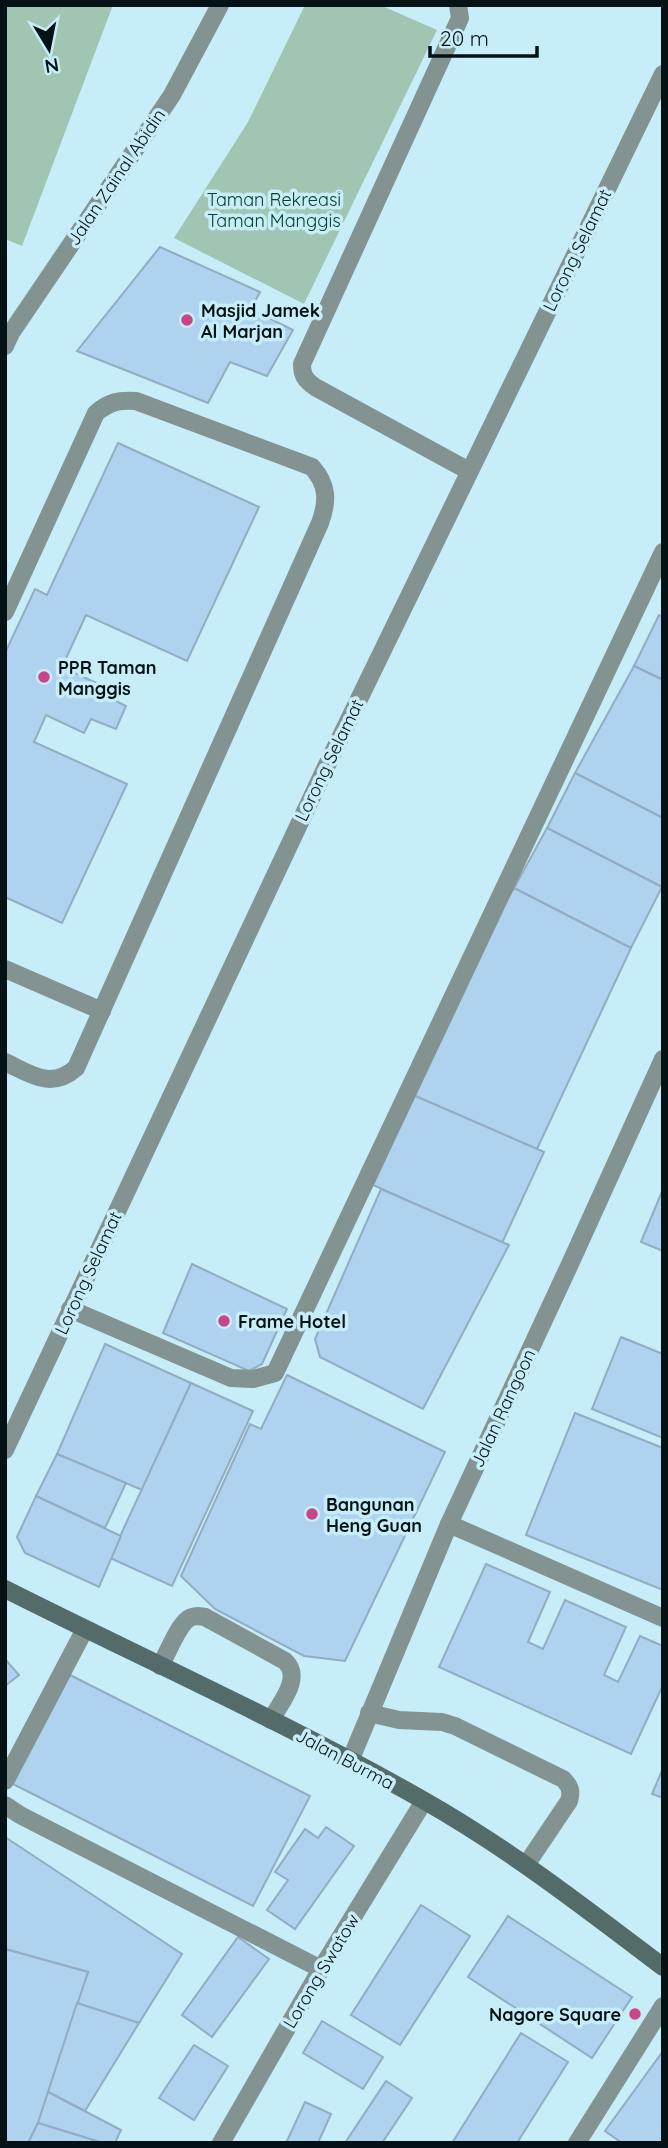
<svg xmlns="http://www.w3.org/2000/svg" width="668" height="2148" viewBox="0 0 668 2148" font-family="Quicksand,sans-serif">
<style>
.green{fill:#a0c6b3}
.building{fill:#afd2ef;stroke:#93acc1;stroke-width:2}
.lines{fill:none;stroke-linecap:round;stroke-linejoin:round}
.service{stroke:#829391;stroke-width:18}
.minor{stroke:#829391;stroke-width:18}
.secondary{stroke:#536b69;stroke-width:18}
.poi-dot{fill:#c9458a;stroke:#c7edf8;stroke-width:2.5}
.labels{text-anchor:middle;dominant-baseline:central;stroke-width:7;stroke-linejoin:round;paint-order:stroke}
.street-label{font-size:18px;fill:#051215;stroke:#c7edf8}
.park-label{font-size:18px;fill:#05412c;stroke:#c7edf8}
.poi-label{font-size:18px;font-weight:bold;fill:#051215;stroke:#c7edf8;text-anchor:start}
</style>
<rect width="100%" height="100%" fill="#c7edf8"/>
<g class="green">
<polygon points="5,5 113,5 22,246 5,239"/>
<polygon points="305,5 380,5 437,30 304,304 174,238 248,122"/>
</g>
<g class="building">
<polygon points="160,247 260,292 251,309 293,330 267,376 230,362 208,403 77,351"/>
<polygon points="118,443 259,507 187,661 86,615 62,667 105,687 102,694 126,706 116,729 91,719 84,733 46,715 34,742 127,784 62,923 5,897 5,653 35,589 47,595"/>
<polygon points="659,615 663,617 663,680 634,666"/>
<polygon points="634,666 663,680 663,818 575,773"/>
<polygon points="575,773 663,818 662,887 547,828"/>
<polygon points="547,828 662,887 631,948 514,888"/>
<polygon points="514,888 631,948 537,1149 413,1095 480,948"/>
<polygon points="413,1095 544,1152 502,1243 373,1185"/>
<polygon points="381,1189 509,1245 423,1409 320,1357 315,1339"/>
<polygon points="663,1189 663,1251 641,1242"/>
<polygon points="192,1264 287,1309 262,1364 249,1371 163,1333"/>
<polygon points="621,1337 663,1354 663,1438 592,1409"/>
<polygon points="105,1344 191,1383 142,1490 57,1454"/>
<polygon points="287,1375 445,1452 345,1661 304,1656 215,1609 181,1576 250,1424 261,1429"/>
<polygon points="191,1383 253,1411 172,1586 110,1558"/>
<polygon points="575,1413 663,1448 663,1590 526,1535"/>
<polygon points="57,1454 126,1483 105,1528 36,1496"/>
<polygon points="36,1496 121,1536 99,1587 25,1553 17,1537"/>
<polygon points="486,1564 550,1592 528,1642 543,1649 565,1600 626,1627 604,1675 618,1682 640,1636 663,1646 663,1685 631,1754 439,1667"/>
<polygon points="5,1659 19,1675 5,1686"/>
<polygon points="70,1675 310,1796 253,1906 13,1784"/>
<polygon points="663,1768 663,1798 652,1794"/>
<polygon points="326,1827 354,1846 295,1929 267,1910 288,1880 275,1872 305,1829 318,1838"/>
<polygon points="5,1837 182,1954 139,2023 77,2003 88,1972 5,1949"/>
<polygon points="421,1905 470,1936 400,2045 351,2015"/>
<polygon points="508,1916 632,1997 592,2058 468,1977"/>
<polygon points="238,1937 269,1959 212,2037 182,2015"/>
<polygon points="5,1949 88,1972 38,2123 28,2143 5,2143"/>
<polygon points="77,2003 139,2023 85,2111 48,2092"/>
<polygon points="322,2021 383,2057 363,2089 303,2053"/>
<polygon points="521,2033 568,2062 517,2143 452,2143"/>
<polygon points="194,2045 228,2066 194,2120 159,2098"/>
<polygon points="663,2051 663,2143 622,2143 605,2131"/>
<polygon points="386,2081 412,2098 382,2143 345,2143"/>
<polygon points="48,2092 121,2130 115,2143 103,2143 38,2123"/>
<polygon points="305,2102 331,2114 318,2143 286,2143"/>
<polygon points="38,2123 103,2143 28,2143"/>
</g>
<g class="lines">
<g class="service">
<path d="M458,5l2,13 -158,346c0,11 3,16 13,23l154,84"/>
<path d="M5,612l91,-199c13,-11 22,-13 40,-12l176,66c16,18 16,34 8,56l-244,545c-25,22 -45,6 -71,-6"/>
<polyline points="5,969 102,1011"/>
<polyline points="70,1309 231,1378 253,1379 275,1373 663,552"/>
<polyline points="449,1524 663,1618"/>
<path d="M160,1666c7,-11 17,-39 28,-47 5,-4 11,-3 17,-2l80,44c18,17 -5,42 -14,59"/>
<path d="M369,1713l30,7 43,2 13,4 108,53c7,7 9,12 6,22l-43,64"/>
<polyline points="5,1781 85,1629"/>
<polyline points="5,1805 20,1815 321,1969"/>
</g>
<g class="minor">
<polyline points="5,346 11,333 172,95 220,5"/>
<polyline points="5,1450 325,769 663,74"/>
<polyline points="350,1761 449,1524 570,1264 663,1059"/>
<polyline points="221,2143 321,1969 424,1801"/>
<polyline points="577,2143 663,2006"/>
</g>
<path class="secondary" d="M5,1589c139,70 282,134 418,211 85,48 162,108 240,167"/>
</g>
<g class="poi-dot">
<circle cx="187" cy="320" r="7"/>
<circle cx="44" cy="677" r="7"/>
<circle cx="224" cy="1321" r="7"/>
<circle cx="312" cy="1514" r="7"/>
<circle cx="635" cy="2014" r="7"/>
</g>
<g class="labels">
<g class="street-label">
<text transform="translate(116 177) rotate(-56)">Jalan Zainal Abidin</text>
<text transform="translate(577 250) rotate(-64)">Lorong Selamat</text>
<text transform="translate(329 760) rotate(-64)">Lorong Selamat</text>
<text transform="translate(88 1273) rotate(-65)">Lorong Selamat</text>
<text transform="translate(503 1408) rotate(-65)">Jalan Rangoon</text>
<text transform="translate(345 1759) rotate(28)">Jalan Burma</text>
<text transform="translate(321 1971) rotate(-59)">Lorong Swatow</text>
</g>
<g class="park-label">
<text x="274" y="199">Taman Rekreasi<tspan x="274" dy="21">Taman Manggis</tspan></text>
</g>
<g class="poi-label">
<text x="201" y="310">Masjid Jamek<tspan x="201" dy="21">Al Marjan</tspan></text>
<text x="58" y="667">PPR Taman<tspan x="58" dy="21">Manggis</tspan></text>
<text x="238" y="1321">Frame Hotel</text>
<text x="326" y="1504">Bangunan<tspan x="326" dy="21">Heng Guan</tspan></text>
<text x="621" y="2014" text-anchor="end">Nagore Square</text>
</g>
</g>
<rect width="668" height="2148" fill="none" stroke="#051215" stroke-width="14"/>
<g transform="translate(49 49) rotate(170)" stroke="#c7edf8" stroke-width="5" paint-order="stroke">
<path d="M0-5L12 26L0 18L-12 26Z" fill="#051215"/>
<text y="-10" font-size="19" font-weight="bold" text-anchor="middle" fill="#051215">N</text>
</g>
<path d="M430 46v10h107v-10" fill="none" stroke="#051215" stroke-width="3.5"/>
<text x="440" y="46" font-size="21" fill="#051215" stroke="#c7edf8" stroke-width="5" paint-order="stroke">20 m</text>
</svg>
